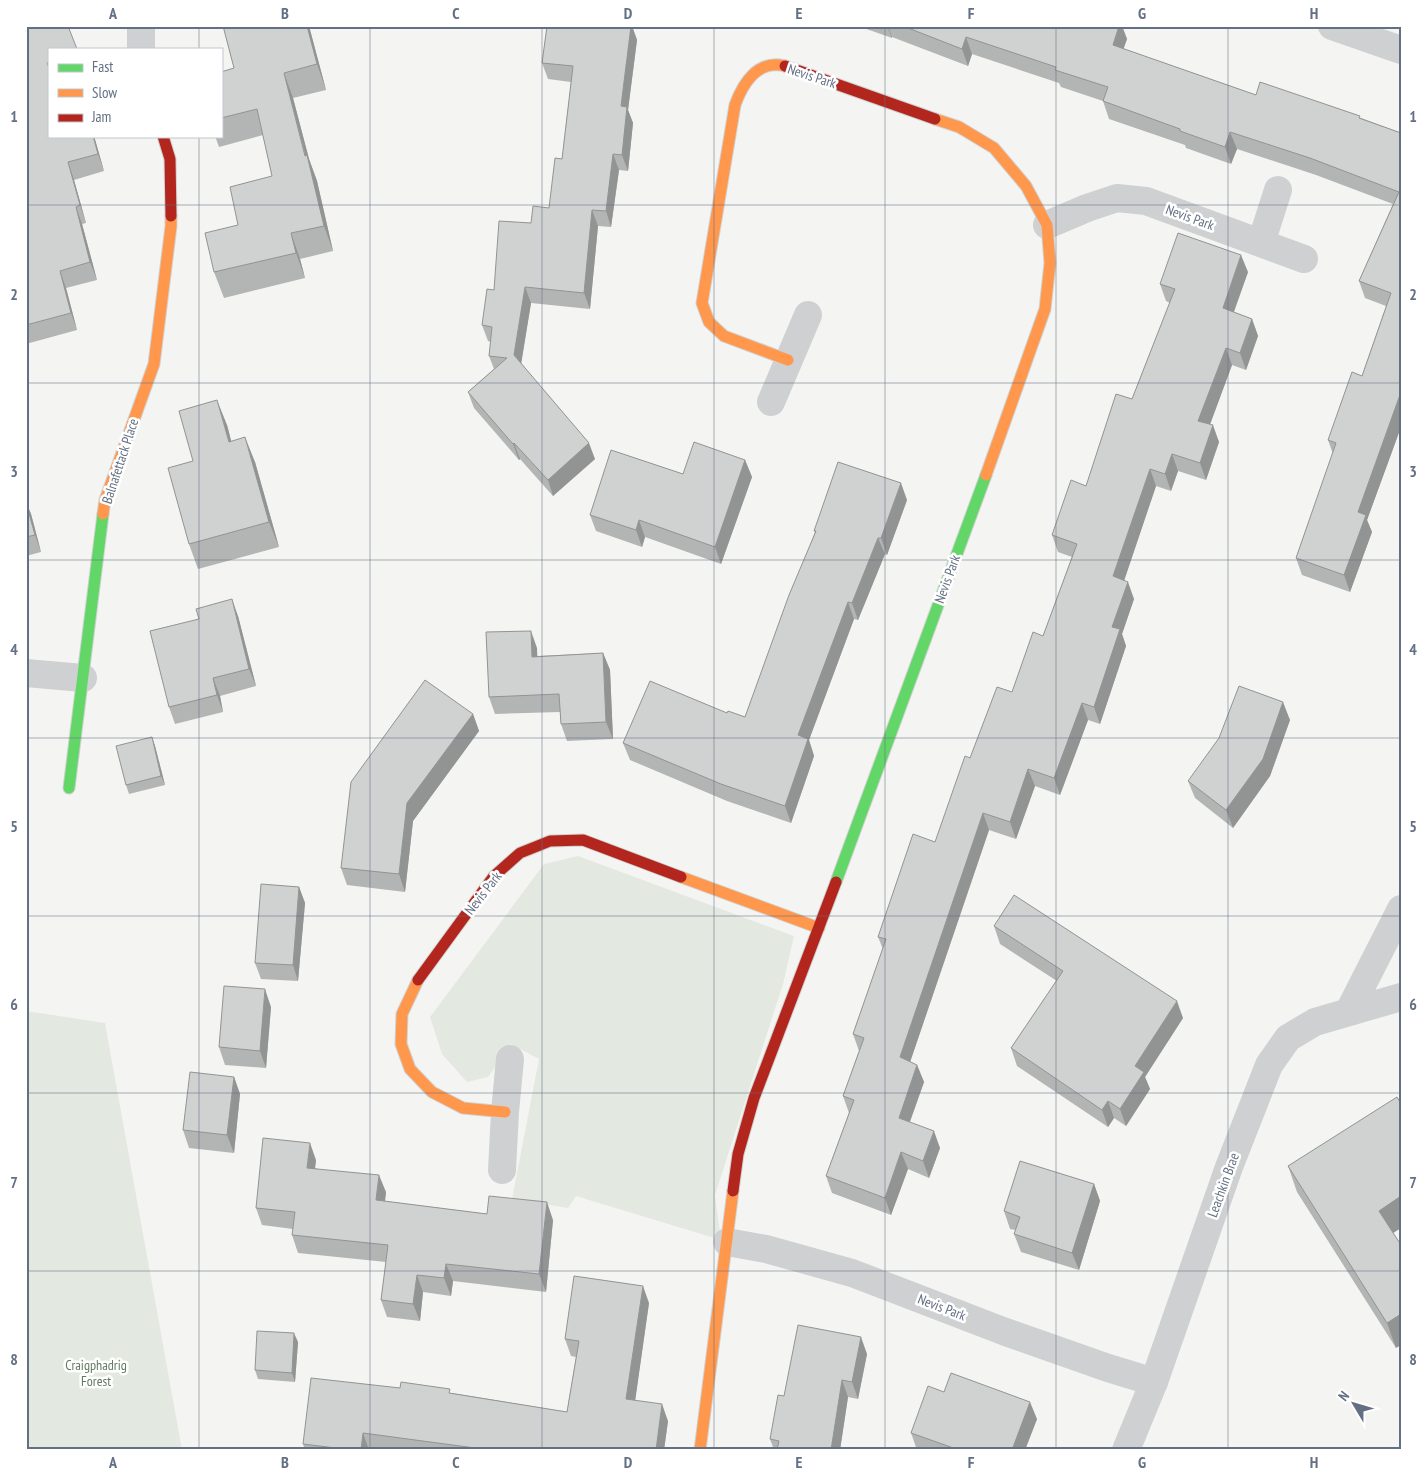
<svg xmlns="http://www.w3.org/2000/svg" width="1427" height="1476" viewBox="0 0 1427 1476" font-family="'PT Sans Narrow',sans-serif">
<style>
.green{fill:#e3e8e0}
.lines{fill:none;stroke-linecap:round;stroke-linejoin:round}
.fast-casing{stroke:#d0d2d2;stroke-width:13}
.slow-casing{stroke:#d0d2d2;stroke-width:13}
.jam-casing{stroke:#d0d2d2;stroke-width:13}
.street{stroke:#cfd0d1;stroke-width:28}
.fast{stroke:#63d668;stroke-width:11}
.slow{stroke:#ff974d;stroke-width:11}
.jam{stroke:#b3261e;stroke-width:11}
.wall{fill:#b3b5b5}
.shaded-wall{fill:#929393}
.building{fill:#d0d2d2;stroke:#929393}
.grid{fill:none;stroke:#637084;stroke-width:1;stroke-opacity:0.55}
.labels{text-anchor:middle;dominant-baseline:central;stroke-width:5;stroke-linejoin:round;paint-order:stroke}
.street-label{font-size:14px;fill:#637084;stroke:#fff}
.park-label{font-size:14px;fill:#637b62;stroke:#fff}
.neatline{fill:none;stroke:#637084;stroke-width:2}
.grid-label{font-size:16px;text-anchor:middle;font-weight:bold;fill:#637084}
</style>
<rect width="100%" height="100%" fill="#f4f5f2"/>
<g class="green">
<polygon points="578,856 794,936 783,984 715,1195 721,1240 576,1196 568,1208 512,1199 539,1059 511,1044 488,1077 467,1082 442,1054 430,1017 544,864"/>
<polygon points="26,1011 105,1023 182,1450 26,1450"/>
</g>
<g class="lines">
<defs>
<g id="fast">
<polyline points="69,788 103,514"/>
<polyline points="836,882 986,475"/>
</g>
<g id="slow">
<path d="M785,66c-27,-7 -42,17 -50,39l-33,198 7,19 15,14 64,24"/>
<polyline points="935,119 959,127 994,148 1026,186 1047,225 1050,263 1045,309 986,475"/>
<polyline points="103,514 105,500 154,364 171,226 171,216"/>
<polyline points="681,877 819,928"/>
<polyline points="418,980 402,1014 401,1044 410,1069 432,1092 463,1108 505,1112"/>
<polyline points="700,1450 733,1191"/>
</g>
<g id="jam">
<polyline points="785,66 935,119"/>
<polyline points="163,136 170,159 171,216"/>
<polyline points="418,980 494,876 520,853 550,841 583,840 681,877"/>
<polyline points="733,1191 738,1154 754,1098 836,882"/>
</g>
</defs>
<use href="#fast" class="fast-casing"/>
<use href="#slow" class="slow-casing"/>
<use href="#jam" class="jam-casing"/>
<g class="street">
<polyline points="1332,26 1401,50"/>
<polyline points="141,49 141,26"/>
<polyline points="1047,225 1087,208 1117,198 1146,201 1304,259"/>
<polyline points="1261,243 1278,190"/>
<polyline points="771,402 808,315"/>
<polyline points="26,673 83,678"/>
<polyline points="1349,1011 1401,909"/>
<polyline points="502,1170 505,1112 510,1059"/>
<polyline points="727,1242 766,1249 852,1273 1003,1331 1108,1368 1154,1382"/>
<polyline points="1126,1450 1154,1382 1229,1167 1269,1065 1288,1038 1315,1022 1401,997"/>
</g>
<use href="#fast" class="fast"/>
<use href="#slow" class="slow"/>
<use href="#jam" class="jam"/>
</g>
<g class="wall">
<polygon points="26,26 49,49 49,136 94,136 104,171 74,180 86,223 82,224 97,280 66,288 77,330 26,344"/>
<polygon points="223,26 309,26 326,90 293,98 309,159 317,181 333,251 300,259 305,278 224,298 214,272 238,225 272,176 263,135 219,147 215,136 221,136 221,72 234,68"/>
<polygon points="547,26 632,26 637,40 628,110 633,123 628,171 619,170 611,227 598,226 590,309 531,303 521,363 595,459 553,496 520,459 519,460 474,408 468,392 494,369 489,356 491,342 488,341 482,325 494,290 531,223 549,208 562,159 571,82 548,79 542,63"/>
<polygon points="858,26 1122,26 1127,39 1123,49 1256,95 1361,118 1401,133 1401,427 1367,520 1372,532 1350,592 1302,575 1296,558 1333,454 1328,440 1362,376 1386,306 1365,298 1359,281 1393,204 1316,175 1237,149 1231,164 1186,148 1185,145 1109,119 1103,101 1061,87 1059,83 972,54 968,66 892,37 892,38"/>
<polygon points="1248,272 1234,312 1252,319 1258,336 1246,370 1232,365 1210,424 1219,442 1206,480 1178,471 1171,491 1156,486 1124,580 1134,599 1122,634 1126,646 1100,724 1088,720 1060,795 1035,786 1016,839 989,830 910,1062 917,1065 924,1082 910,1122 940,1148 929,1178 908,1169 891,1215 832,1193 826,1176 849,1113 843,1096 859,1051 853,1034 883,949 878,937 935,842 970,758 1012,692 1043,636 1072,557 1058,552 1052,535 1086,486 1132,399 1170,303 1166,301 1160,284"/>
<polygon points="227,425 231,441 255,462 279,547 198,569 189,544 193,461"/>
<polygon points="745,460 752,477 721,564 645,537 642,547 596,531 590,515 683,474"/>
<polygon points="907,500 887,555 885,554 858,620 854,619 809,740 814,756 791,823 727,801 630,760 623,743 727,713 745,717 815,532 814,531"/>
<polygon points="26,502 31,514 41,552 26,556"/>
<polygon points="238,616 256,686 220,696 223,712 175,724 169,707"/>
<polygon points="537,648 537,656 603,653 610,670 613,739 567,741 561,724 560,712 495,714 489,697"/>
<polygon points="473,714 479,731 413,821 405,892 347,885 341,868"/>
<polygon points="1290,720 1270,776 1233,828 1195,798 1188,781"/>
<polygon points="152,737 155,746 165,785 129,794 126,785"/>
<polygon points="299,887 305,903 298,981 261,979 255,963"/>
<polygon points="994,926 1183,1018 1145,1077 1150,1089 1126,1126 1114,1118 1108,1127 1017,1066 1011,1048 1057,981 1000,944"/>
<polygon points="271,1007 266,1068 225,1065 219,1047"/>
<polygon points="234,1077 240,1094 234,1153 189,1148 183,1130"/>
<polygon points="1401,1104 1401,1228 1393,1233 1396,1348 1297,1192 1288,1166"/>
<polygon points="316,1160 315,1168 386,1192 385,1201 487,1214 553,1220 546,1292 453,1281 451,1296 423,1292 420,1321 387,1317 381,1300 386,1262 298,1253 292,1235 293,1229 262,1225 256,1208"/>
<polygon points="1094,1184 1100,1201 1079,1270 1021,1252 1014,1234 1016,1230 1010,1229 1004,1211"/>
<polygon points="649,1303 635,1400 668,1421 664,1450 305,1450 303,1444 452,1393 567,1412 576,1357 571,1356 565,1339"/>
<polygon points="298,1342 295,1382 258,1379 255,1370"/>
<polygon points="867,1354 858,1399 848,1397 840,1450 774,1450 770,1439 784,1396"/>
<polygon points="1037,1419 1025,1450 917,1450 911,1433"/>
</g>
<g class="shaded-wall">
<polygon points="307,26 309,26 326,90 317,64"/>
<polygon points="631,26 632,26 637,40 628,110 633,123 628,171 622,155 621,106"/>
<polygon points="887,26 888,26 892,37 892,38"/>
<polygon points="1119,26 1122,26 1127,39 1119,62 1113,45"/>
<polygon points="966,37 972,54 968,66 962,49"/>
<polygon points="284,73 293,98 309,159 317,181 333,251 324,226"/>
<polygon points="1230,132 1237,149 1231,164 1225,147"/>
<polygon points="93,136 94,136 104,171 98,154"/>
<polygon points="613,154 619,170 611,227 606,211"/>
<polygon points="68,162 74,180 86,223 80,205"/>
<polygon points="76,207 82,224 97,280 90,262"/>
<polygon points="592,210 598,226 590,309 584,293"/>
<polygon points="291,233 300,259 305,278 296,253"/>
<polygon points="1241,255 1248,272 1229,325 1223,308"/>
<polygon points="60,271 66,288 77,330 71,313"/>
<polygon points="525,287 531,303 520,371 514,355"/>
<polygon points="1252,319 1258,336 1246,370 1240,353"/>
<polygon points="1226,348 1232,365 1205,438 1198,421"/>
<polygon points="1401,392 1401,427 1367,520 1372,532 1350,592 1344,575 1358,512"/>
<polygon points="217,400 227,425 238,467 229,442"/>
<polygon points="1213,425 1219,442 1206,480 1200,463"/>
<polygon points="245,437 255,462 279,547 269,522"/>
<polygon points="514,443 520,459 519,460 513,444"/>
<polygon points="589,443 595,459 553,496 548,480"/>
<polygon points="1172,454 1178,471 1171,491 1165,474"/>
<polygon points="745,460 752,477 721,564 715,547"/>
<polygon points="1150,469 1156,486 1120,593 1113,576"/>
<polygon points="901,483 907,500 887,555 881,538"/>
<polygon points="26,502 31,514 41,552 35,535"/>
<polygon points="639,520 645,537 642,547 636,530"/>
<polygon points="878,538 885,554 858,620 852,603"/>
<polygon points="1128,582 1134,599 1122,634 1126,646 1100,724 1094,707 1112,627"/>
<polygon points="232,599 238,616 256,686 249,669"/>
<polygon points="848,602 854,619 809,740 814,756 791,823 785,806 798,735"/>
<polygon points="531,631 537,648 538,674 532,657"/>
<polygon points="603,653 610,670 613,739 606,722"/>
<polygon points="213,678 220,696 223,712 217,695"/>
<polygon points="1283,702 1290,720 1270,776 1233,828 1226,810"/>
<polygon points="1082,703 1088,720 1060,795 1054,778"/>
<polygon points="473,714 479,731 413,821 405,892 399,874 407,803"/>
<polygon points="152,737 155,746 165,785 161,776"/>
<polygon points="1028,769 1035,786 1016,839 1010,822"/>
<polygon points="983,813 989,830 906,1074 900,1057"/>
<polygon points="299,887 305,903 298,981 293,965"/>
<polygon points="265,989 271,1007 266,1068 260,1051"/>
<polygon points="1177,1001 1183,1018 1145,1077 1150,1089 1126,1126 1120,1109 1135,1066"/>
<polygon points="917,1065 924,1082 905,1135 899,1118"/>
<polygon points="234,1077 240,1094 234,1153 227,1135"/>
<polygon points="1108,1101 1114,1118 1108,1127 1102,1110"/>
<polygon points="934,1131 940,1148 929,1178 923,1161"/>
<polygon points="310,1143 316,1160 313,1185 307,1168"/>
<polygon points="901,1152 908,1169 891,1215 885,1198"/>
<polygon points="379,1175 386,1192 383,1217 376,1200"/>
<polygon points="1094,1184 1100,1201 1079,1270 1072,1253"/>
<polygon points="1401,1196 1401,1228 1388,1236 1379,1211"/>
<polygon points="547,1202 553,1220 546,1292 539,1274"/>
<polygon points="446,1264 453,1281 451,1296 444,1278"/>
<polygon points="417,1275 423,1292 420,1321 413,1304"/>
<polygon points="643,1286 649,1303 633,1416 626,1399"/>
<polygon points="1401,1314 1401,1345 1396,1348 1387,1323"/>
<polygon points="294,1333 298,1342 295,1382 292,1373"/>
<polygon points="861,1337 867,1354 858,1399 852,1382"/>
<polygon points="842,1380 848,1397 840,1450 831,1450"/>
<polygon points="1030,1402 1037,1419 1025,1450 1012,1450"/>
<polygon points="662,1404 668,1421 664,1450 656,1450"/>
<polygon points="363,1433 369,1450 361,1450"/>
</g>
<g class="building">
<polygon points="26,26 68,26 77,49 49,49 49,62 47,63 49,68 49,136 93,136 98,154 68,162 80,205 76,207 90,262 60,271 71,313 26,325"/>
<polygon points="223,26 307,26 317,64 284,73 305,156 307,155 324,226 291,233 296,253 214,272 205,233 238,225 230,187 272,176 257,109 221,118 221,72 234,68"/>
<polygon points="547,26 631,26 621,106 627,107 622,155 613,154 606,211 592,210 584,293 525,287 514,355 589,443 548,480 514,443 513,444 468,392 507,358 489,356 492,327 482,325 487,289 494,290 499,221 531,223 533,206 549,208 555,158 562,159 573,66 542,63"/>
<polygon points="903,26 1119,26 1113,45 1256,95 1260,82 1360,116 1359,118 1401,133 1401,392 1358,512 1366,515 1344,575 1296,558 1336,443 1328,440 1352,372 1362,376 1391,293 1359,281 1399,192 1310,158 1230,132 1225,147 1180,131 1180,129 1103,101 1108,87 1055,70 1056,67 966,37 962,49"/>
<polygon points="1178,233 1241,255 1223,308 1252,319 1240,353 1226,348 1198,421 1213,425 1200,463 1172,454 1165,474 1150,469 1113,576 1128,582 1112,627 1120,629 1094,707 1082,703 1054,778 1028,769 1010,822 983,813 900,1057 917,1065 899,1118 934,1131 923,1161 901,1152 885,1198 826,1176 854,1100 843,1096 864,1038 853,1034 886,939 878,937 913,834 935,842 965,756 970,758 997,687 1012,692 1033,632 1043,636 1077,544 1052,535 1071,480 1086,486 1116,394 1132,399 1175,289 1160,284"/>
<polygon points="217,400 229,442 245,437 269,522 189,544 168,468 193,461 179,411"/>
<polygon points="694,442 745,460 715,547 639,520 636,530 590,515 611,450 683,474"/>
<polygon points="838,462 901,483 881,538 878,538 852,603 848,602 798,735 808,739 785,806 721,784 623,743 650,681 727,713 728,711 745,717 789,595 816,531 814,531"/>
<polygon points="26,503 35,535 26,537"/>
<polygon points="232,599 249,669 213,678 217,695 169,707 150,631 199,619 196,609"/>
<polygon points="531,631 532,657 603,653 606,722 561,724 559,694 489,697 486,632"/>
<polygon points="425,680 473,714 407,803 399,874 341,868 351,782"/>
<polygon points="1239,686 1283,702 1263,759 1226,810 1188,781 1219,738"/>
<polygon points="152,737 161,776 126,785 116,746"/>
<polygon points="261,884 299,887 293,965 255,963"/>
<polygon points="1014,895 1177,1001 1135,1066 1144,1072 1120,1109 1108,1101 1102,1110 1011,1048 1063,971 994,926"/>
<polygon points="224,986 265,989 260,1051 219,1047"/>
<polygon points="190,1072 234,1077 227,1135 183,1130"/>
<polygon points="1397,1097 1401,1104 1401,1196 1379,1211 1401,1245 1401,1314 1387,1323 1288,1166"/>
<polygon points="263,1138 310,1143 307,1168 379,1175 376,1200 487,1214 489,1196 547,1202 539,1274 446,1264 444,1278 417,1275 413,1304 381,1300 388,1245 292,1235 295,1212 256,1208"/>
<polygon points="1020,1161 1094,1184 1072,1253 1014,1234 1020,1217 1004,1211"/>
<polygon points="574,1276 643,1286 626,1399 662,1404 656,1450 475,1450 475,1448 363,1433 361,1450 352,1450 303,1444 311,1378 400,1388 401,1382 450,1389 449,1393 567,1412 579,1341 565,1339"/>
<polygon points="798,1325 861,1337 852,1382 842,1380 831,1450 777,1450 779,1441 770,1439 778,1395 784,1396"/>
<polygon points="257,1331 294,1333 292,1373 255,1370"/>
<polygon points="951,1373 1030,1402 1012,1450 959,1450 911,1433 928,1386 944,1392"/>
</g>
<path class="grid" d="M199,26v23M370,26v1424M542,26v1424M714,26v1424M885,26v1424M1056,26v1424M1228,26v1424M199,136v1314M26,205h1375M26,383h1375M26,560h1375M26,738h1375M26,916h1375M26,1093h1375M26,1271h1375"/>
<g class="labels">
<g class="street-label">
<text transform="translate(812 76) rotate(18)">Nevis Park</text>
<text transform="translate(1190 217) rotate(20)">Nevis Park</text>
<text transform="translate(120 461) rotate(-72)">Balnafettack Place</text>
<text transform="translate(947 579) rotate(-70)">Nevis Park</text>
<text transform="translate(483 893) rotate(-52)">Nevis Park</text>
<text transform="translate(1223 1185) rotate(-70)">Leachkin Brae</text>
<text transform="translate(942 1307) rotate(21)">Nevis Park</text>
</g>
<g class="park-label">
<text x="96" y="1365">Craigphadrig<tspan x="96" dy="16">Forest</tspan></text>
</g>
</g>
<rect width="1427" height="1476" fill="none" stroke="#ffffff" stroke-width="55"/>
<rect x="48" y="48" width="175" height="90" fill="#ffffff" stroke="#c1c6ce"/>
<rect x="58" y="64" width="25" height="8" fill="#63d668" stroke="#c1c6ce"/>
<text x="92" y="72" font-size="15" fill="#637084">Fast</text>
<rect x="58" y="89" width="25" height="8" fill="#ff974d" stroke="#c1c6ce"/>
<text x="92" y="98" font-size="15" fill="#637084">Slow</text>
<rect x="58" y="114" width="25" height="8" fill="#b3261e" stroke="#c1c6ce"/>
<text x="92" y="122" font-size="15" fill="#637084">Jam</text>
<g transform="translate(1354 1404) rotate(308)" stroke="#ffffff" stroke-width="4" paint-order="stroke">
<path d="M0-4L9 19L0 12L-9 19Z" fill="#637084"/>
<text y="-8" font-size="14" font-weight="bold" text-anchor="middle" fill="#637084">N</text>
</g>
<rect x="28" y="28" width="1372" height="1420" class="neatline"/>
<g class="grid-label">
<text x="113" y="19">A</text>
<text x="285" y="19">B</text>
<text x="456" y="19">C</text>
<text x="628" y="19">D</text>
<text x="799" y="19">E</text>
<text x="971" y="19">F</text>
<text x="1142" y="19">G</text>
<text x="1314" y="19">H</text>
<text x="14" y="122">1</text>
<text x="1413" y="122">1</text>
<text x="14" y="300">2</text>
<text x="1413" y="300">2</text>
<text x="14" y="477">3</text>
<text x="1413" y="477">3</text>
<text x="14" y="655">4</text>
<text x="1413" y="655">4</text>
<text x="14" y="832">5</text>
<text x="1413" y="832">5</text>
<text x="14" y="1010">6</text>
<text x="1413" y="1010">6</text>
<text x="14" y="1188">7</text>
<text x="1413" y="1188">7</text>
<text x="14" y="1365">8</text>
<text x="1413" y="1365">8</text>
<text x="113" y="1468">A</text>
<text x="285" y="1468">B</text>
<text x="456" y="1468">C</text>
<text x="628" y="1468">D</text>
<text x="799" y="1468">E</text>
<text x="971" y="1468">F</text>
<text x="1142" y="1468">G</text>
<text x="1314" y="1468">H</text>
</g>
</svg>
